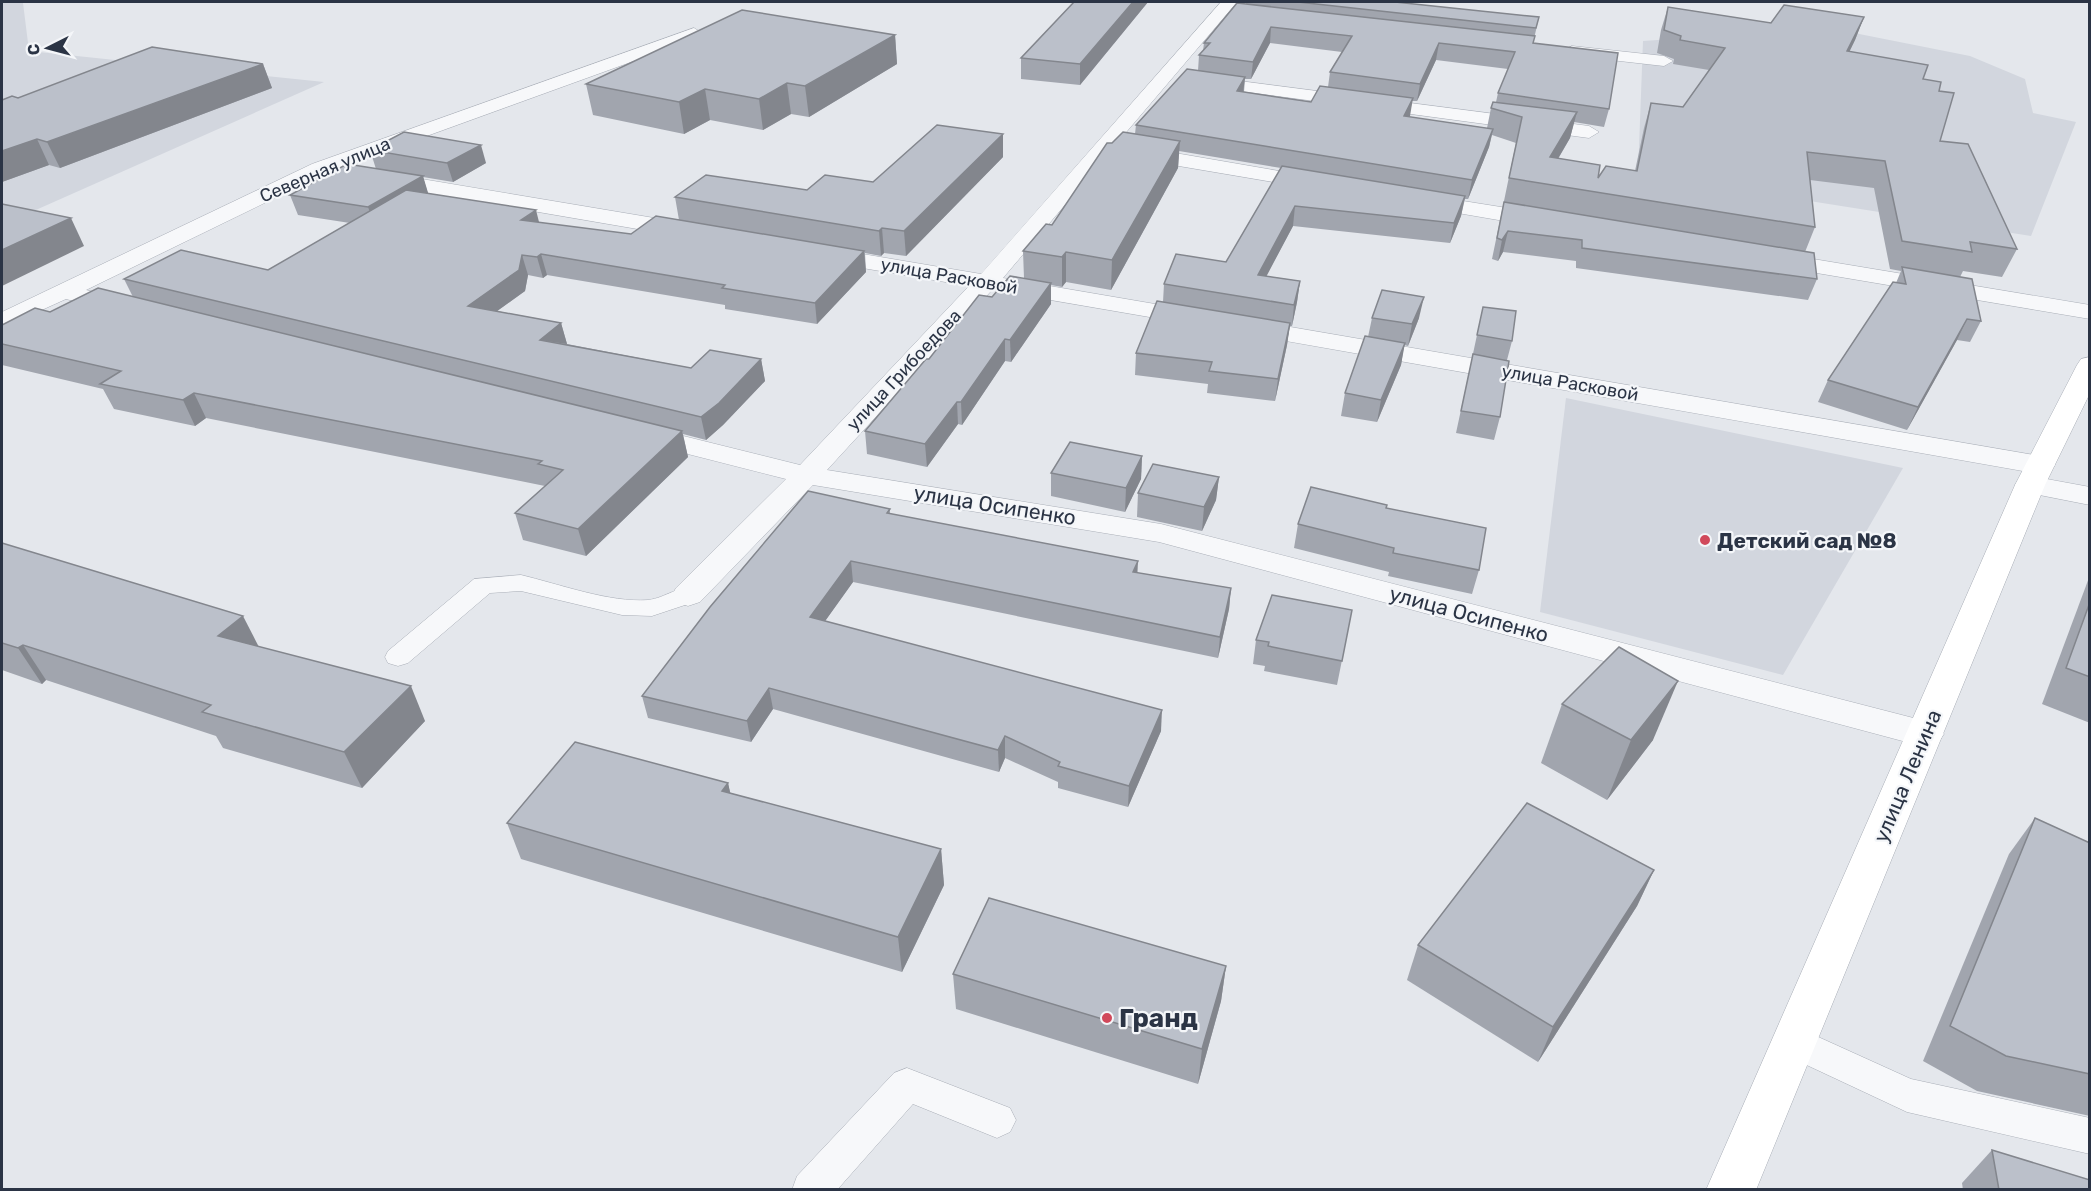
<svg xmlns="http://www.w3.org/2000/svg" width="2091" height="1191" viewBox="0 0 2091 1191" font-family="Rubik,sans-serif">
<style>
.built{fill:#d2d6de}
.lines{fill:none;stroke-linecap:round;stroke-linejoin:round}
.lane-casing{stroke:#a9aeb7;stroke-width:1}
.street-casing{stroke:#a9aeb7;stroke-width:1}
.secondary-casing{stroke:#a9aeb7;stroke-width:1}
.lane{fill:#f7f8fa;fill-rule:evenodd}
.street{fill:#f7f8fa;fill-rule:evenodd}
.secondary{fill:#fff;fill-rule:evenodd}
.wall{fill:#a1a5ae;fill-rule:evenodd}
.shaded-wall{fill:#83868d}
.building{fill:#bbc0ca;stroke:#83868d;stroke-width:1.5}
.poi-dot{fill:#d1495b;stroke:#f4f6f9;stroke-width:2}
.labels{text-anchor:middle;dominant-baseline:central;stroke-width:4.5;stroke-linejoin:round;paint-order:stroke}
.far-street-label{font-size:18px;fill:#2b3445;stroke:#f4f6f9}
.street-label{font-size:21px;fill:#2b3445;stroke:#f4f6f9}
.poi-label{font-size:21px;font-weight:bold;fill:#2b3445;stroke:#f4f6f9;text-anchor:start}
.near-poi-label{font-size:26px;font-weight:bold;fill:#2b3445;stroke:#f4f6f9;text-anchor:start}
</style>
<rect width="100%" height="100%" fill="#e4e7ec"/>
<g class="built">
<polygon points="2,2 23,3 29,51 324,82 2,225"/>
<polygon points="1829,28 1970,56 2025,79 2033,113 2076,122 2031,236 1638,174 1643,41"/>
<polygon points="1566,398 1903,468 1783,675 1540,612"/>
</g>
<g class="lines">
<defs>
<g id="lane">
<path d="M521,575c38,9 89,28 127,25 18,-2 31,-16 49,-11l4,6 -4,6 -45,15 -30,-1 -101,-24 -31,2 -82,70 -10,3 -10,-3 -3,-6 3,-6 86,-72z"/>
<polygon points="1794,1026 1911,1079 2090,1118 2090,1154 1907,1112 1781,1053 1776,1042 1781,1031"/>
<polygon points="907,1068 1010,1108 1016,1120 1010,1132 997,1138 913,1104 837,1190 792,1190 797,1176 894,1073"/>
</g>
<g id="street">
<polygon points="1221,2 1237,2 1117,143 1320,178 1327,180 1330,184 1327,188 1320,190 1108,154 1003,278 1196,311 1205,313 1208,318 1205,323 1196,325 992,290 827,470 1161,524 1925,721 1938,725 1944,734 1938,743 1925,747 1159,542 813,485 700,602 688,606 676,602 672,595 676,588 786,479 633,440 629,434 633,428 643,426 800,465 969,286 821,261 813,259 809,254 813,249 821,247 981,274"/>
<polygon points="694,28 702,33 700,37 344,166 690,224 698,226 701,231 698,236 690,238 322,175 86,290 133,302 136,307 133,312 124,314 66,299 2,328 2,312 312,164"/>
<polygon points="1572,46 1664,56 1673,61 1664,66 1566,55 1563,51"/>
<polygon points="1201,76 1589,126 1599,132 1589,138 1195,85 1192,81"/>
<polygon points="1419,194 1545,214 1553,216 1556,221 1553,226 1545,228 1411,205 1408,200 1411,195"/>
<polygon points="1771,252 2090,305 2090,319 1763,264 1759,259 1763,254"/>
<polygon points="1244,319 2040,456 2050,459 2055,465 2050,471 2040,474 1235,332 1231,327 1235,322"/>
<polygon points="2030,476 2090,487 2090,505 2019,491 2015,485 2019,479"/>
</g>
<polygon id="secondary" points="2090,357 2090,393 2045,485 1756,1190 1706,1190 2015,485 2077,365 2081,359"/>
</defs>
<use href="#lane" class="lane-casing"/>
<use href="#street" class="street-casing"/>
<use href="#secondary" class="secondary-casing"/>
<use href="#lane" class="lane"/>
<use href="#street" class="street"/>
<use href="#secondary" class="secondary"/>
</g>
<g class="wall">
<polygon points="1074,2 1148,2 1080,85 1021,79 1021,58"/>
<path d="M1246,2h149l144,15 -6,26 76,66 -5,18 -30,-5 -4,16 -12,21 40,19 37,-7 9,-43 7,-25 32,4 26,-37 -36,-6 1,-5 -17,-6 4,-23 7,-23 103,16 93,-6 -9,23 -6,12 74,27 16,12 1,50 77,108 -15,28 -39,-6 -3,6 21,44 -11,21 -13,-2 -50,90 -89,-28 10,-22 68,-97 5,-12 -11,-2 -16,-81 -64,-8 5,47 -10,25 12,27 -9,21 -232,-32v-7l-73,-9 -5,9 -6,-2 24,-116 -24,-8 -3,12 -21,52h-3l-4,17 -11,27 -157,-17 -27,50 34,5 -3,21 -5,24h-2l-3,19 -12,56 -68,-8 1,-9 -73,-9 1,-22 27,-51 1,-18 62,-22 55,-94 -102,-17 -1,17 -67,122 -45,-8 -4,5 -11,-2v19l-40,58 -6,-1 -43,64 -4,-1 -31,43 -60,-13 -2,-23 64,-72 95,-81 -1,-27 29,-26 60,-82 23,-9 1,-9 62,-54 1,-16 4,-4 1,-8 42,-39zM1270,43l72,9 -12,20 -2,15 -17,15 -67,-10 1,-13h6zM1436,60l72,9 -10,24 -2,9 -5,6 -4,20 -78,-11 3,-16h5z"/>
<polygon points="895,35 897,64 809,117 791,114 763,130 710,120 684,134 593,115 586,84"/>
<polygon points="263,64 272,88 60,168 49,165 2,182 2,100"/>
<polygon points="1003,134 1003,157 906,256 884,253 881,256 865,253 866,272 817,324 725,309 725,305 547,275 543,278 528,275 525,291 497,311 561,323 567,344 691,368 761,359 765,381 723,425 706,440 683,434 688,457 586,556 523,540 515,513 545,486 206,418 195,426 114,409 103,389 2,365 2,325 50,312 133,297 124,279 268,270 350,223 298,215 290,195 376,169 370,150 486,163 453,182 423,177 428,194 539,223 631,234 679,220 675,197 807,190 873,182"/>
<polygon points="1483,307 1512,341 1507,360 1500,417 1494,440 1456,433"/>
<polygon points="1372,318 1419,318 1408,346 1404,345 1401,365 1377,422 1341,416 1345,393 1368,337"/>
<polygon points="1142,456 1141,479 1125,512 1051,496 1051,473"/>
<polygon points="1219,477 1216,500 1202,531 1137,517 1138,493"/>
<polygon points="1387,505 1386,508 1479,570 1472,594 1388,576 1389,572 1294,548 1298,524"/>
<polygon points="890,509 890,514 1137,573 1231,588 1229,609 1218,658 853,582 825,621 1161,731 1128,807 1058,788 1058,782 1005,758 999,772 773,709 751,742 648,718 642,696"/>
<polygon points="2,543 258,646 425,721 362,788 223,748 216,736 46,680 42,684 2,670"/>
<polygon points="2090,575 2090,723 2042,704"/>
<polygon points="1352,610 1337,685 1264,671 1265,666 1253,664 1256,640"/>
<polygon points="1562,704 1653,740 1607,800 1541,763"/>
<polygon points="728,783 730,793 941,849 944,885 902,972 521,859 507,823"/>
<polygon points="2035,818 2090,843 2090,1116 1977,1091 1923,1061 2009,854"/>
<polygon points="1654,870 1637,906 1538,1062 1407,980 1418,945"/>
<polygon points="1226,966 1221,1001 1198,1084 956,1009 953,974"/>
<polygon points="1992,1150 2090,1190 1963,1190 1962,1183"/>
</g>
<g class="shaded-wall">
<polygon points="1133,2 1148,2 1080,85 1080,64"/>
<polygon points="1864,17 1855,40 1838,75 1847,51"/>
<polygon points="1271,27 1270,43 1251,79 1253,62"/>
<polygon points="895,35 897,64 809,117 805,86"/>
<polygon points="1439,43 1436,60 1417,101 1420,84"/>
<polygon points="263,64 272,88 60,168 47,142"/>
<polygon points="1245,77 1243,94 1237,91"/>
<polygon points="787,83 791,114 763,130 759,99"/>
<polygon points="705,89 710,120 684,134 679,102"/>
<polygon points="1413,98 1410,116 1404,116"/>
<polygon points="1577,112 1570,138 1543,184 1550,157"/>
<polygon points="1493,129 1489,147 1468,199 1472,180"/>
<polygon points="1003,134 1003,157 906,256 904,231"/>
<polygon points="37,139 49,165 2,182 2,151"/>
<polygon points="1180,141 1178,168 1111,290 1112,260"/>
<polygon points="481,145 486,163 453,182 447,163"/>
<polygon points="423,176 429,196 375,226 368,207"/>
<polygon points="1465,196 1461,216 1450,243 1454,223"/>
<polygon points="1295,206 1293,226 1256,296 1258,275"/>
<polygon points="536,210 541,230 521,220"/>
<polygon points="71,218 84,246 2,286 2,250"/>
<polygon points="882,228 884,253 881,256 879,231"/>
<polygon points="1508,231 1503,252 1498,261 1502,240"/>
<polygon points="864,251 866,272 817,324 815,303"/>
<polygon points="1066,252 1066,282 1062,287 1062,257"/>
<polygon points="541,254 547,275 543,278 537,257"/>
<polygon points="522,255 528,275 525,291 475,327 468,306"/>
<polygon points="1300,281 1297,302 1292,326 1294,305"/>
<polygon points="1051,283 1051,304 1011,362 1010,340"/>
<polygon points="1424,297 1419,318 1408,346 1412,324"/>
<polygon points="1967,319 1957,340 1907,430 1918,407"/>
<polygon points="561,323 567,344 540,340"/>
<polygon points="1290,323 1287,345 1275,401 1278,379"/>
<polygon points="1005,339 1005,361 962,425 961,402"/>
<polygon points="1405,343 1401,365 1377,422 1381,400"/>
<polygon points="761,359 765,381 723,425 706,440 701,417"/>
<polygon points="194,393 206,418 195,426 183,400"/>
<polygon points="957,402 958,424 927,467 925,444"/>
<polygon points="682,431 688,457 586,556 578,529"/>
<polygon points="1142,456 1141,479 1125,512 1126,488"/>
<polygon points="1219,477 1216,500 1202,531 1204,507"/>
<polygon points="851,561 853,582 813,638 810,617"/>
<polygon points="1138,561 1137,582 1133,572"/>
<polygon points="1231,588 1229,609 1218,658 1220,637"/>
<polygon points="243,616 261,651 218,636"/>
<polygon points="23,645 46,680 42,684 18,648"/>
<polygon points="1678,681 1653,740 1607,800 1631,740"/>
<polygon points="411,686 425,721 362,788 344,752"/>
<polygon points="769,688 773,709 751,742 747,721"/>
<polygon points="1162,710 1161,731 1128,807 1129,786"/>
<polygon points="1005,736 1005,758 999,772 998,750"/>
<polygon points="728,783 736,818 722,791"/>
<polygon points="941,849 944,885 902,972 898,937"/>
<polygon points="1654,870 1637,906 1538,1062 1553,1027"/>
<polygon points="1226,966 1221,1001 1198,1084 1202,1049"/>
</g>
<g class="building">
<polygon points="1074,2 1133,2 1080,64 1021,58"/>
<polygon points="1298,2 1395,2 1539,17 1536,28"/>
<polygon points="1237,3 1535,36 1533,43 1618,53 1609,109 1498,93 1515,52 1439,43 1420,84 1330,72 1352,36 1271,27 1253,62 1199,55 1210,43 1204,43"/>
<polygon points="1784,5 1864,17 1847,51 1928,65 1923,79 1941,82 1939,91 1954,93 1940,141 1968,144 2017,249 1970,242 1972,252 1902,241 1885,161 1807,152 1815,227 1509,178 1522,117 1491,108 1493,102 1577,112 1550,157 1600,165 1598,178 1606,166 1637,171 1651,103 1683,107 1725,48 1680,40 1681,36 1664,30 1668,7 1771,23"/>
<polygon points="742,10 895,35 805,86 787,83 759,99 705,89 679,102 586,84"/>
<polygon points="152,47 263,64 47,142 37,139 2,151 2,100 12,96 18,98"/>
<polygon points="1187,69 1245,77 1237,91 1311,102 1320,86 1413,98 1404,116 1493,129 1472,180 1136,125"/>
<polygon points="937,125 1003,134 904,231 882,228 879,231 675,197 706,175 807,190 825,175 873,182"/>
<polygon points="404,132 481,145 447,163 370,150"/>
<polygon points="1123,132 1180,141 1112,260 1066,252 1062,257 1023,251 1046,224 1052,225 1107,143 1112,143"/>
<polygon points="347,164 423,176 368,207 290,195"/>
<polygon points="1282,166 1465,196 1454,223 1295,206 1258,275 1300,281 1294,305 1164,284 1176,254 1226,262"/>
<polygon points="406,190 536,210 521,220 631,234 656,216 864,251 815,303 722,288 725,285 541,254 537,257 522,255 519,270 468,306 561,323 540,340 691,368 710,350 761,359 719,403 701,417 124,279 181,250 268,270"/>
<polygon points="1504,202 1814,253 1817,279 1582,248 1582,240 1508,231 1502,240 1497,238"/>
<polygon points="2,204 71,218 2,250"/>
<polygon points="1902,267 1972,279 1981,321 1967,319 1918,407 1828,380 1893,282 1906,284"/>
<polygon points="1010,276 1051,283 1010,340 1005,339 961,402 957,402 925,444 865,431 926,359 929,359 979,295 992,297"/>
<polygon points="98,288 682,431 578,529 515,513 563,470 538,464 542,461 194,393 183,400 100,384 121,371 2,344 2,325 35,308 50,312"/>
<polygon points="1382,290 1424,297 1412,324 1372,318"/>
<polygon points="1157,301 1290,323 1278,379 1209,371 1212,362 1136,353"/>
<polygon points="1483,307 1516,311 1512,341 1477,335"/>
<polygon points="1365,336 1405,343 1381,400 1345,393"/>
<polygon points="1473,354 1509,361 1500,417 1461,411"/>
<polygon points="1070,442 1142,456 1126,488 1051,473"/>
<polygon points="1153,464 1219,477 1204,507 1138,493"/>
<polygon points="1311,487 1387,505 1386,508 1486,528 1479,570 1393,553 1394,548 1298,524"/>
<polygon points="808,491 890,509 887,513 1138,561 1133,572 1231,588 1220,637 851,561 810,617 1162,710 1129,786 1058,766 1060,762 1005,736 998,750 769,688 747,721 642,696 710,607"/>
<polygon points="2,543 243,616 218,636 411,686 344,752 202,712 211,705 23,645 18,648 2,643"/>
<polygon points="1272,595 1352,610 1342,661 1268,646 1269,642 1256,640"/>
<polygon points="2090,602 2090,677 2066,668"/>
<polygon points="1619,647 1678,681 1631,740 1562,704"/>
<polygon points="575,742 728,783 722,791 941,849 898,937 507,823"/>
<polygon points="1527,803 1654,870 1553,1027 1418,945"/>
<polygon points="2035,818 2090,843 2090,1074 2006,1056 1950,1026"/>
<polygon points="989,898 1226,966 1202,1049 953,974"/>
<polygon points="1992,1150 2090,1180 2090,1190 1999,1190"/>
</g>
<g class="poi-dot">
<circle cx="1705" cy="540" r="6"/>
<circle cx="1107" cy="1018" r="6"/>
</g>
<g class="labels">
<g class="far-street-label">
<text transform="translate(325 170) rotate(-23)">Северная улица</text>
<text transform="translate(949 276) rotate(10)">улица Расковой</text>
<text transform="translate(904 370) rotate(-47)">улица Грибоедова</text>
<text transform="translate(1570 383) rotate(10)">улица Расковой</text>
</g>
<g class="street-label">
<text transform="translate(995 505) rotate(9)">улица Осипенко</text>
<text transform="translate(1469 614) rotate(15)">улица Осипенко</text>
<text transform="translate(1907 776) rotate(-67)">улица Ленина</text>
</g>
<g class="poi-label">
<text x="1717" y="540">Детский сад №8</text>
</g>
<g class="near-poi-label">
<text x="1119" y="1018">Гранд</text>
</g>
</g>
<rect width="2091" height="1191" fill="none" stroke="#2b3445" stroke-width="6"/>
<g transform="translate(48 48) rotate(264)" stroke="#f4f6f9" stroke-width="4.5" paint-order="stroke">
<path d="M0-4.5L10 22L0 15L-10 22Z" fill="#2b3445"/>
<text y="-9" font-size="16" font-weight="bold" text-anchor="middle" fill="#2b3445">С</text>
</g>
</svg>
